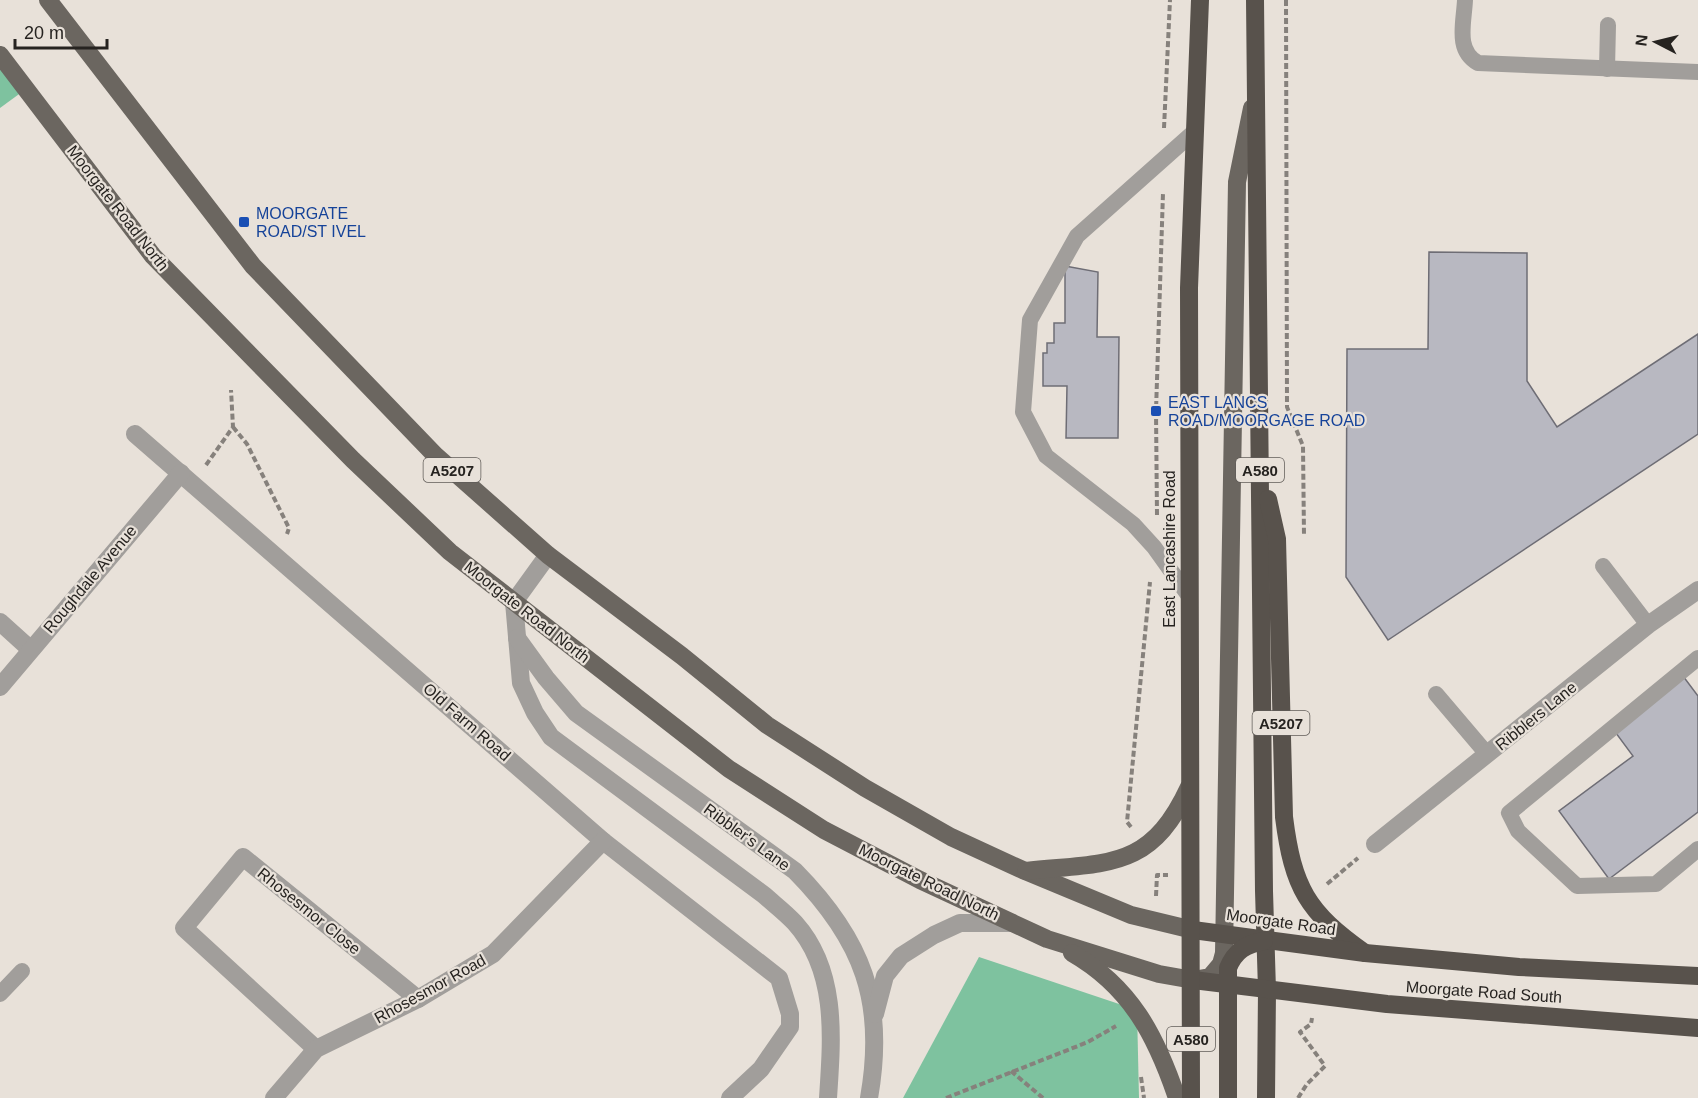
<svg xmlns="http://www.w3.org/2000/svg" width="1698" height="1098" viewBox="0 0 1698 1098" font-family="Arial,sans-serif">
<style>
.green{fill:#7ec29f}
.building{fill:#b8b8c1;stroke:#6e6d75;stroke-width:1.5}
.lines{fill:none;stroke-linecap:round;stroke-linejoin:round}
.path{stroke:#86817c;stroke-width:4;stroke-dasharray:6 3;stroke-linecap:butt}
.lane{stroke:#a19e9b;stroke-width:16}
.street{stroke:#a19e9b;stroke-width:18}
.primary{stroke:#6b6660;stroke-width:18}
.highway{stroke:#58524c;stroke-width:18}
.transit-dot{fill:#1a4fb4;stroke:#e8e1d9;stroke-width:2}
.labels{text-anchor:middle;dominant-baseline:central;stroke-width:4.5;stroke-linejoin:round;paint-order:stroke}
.shield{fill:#e8e1d9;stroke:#605c58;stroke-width:1.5}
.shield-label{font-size:15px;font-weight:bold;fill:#262320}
.street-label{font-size:16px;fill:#262320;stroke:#e8e1d9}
.transit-label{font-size:16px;fill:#164399;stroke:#e8e1d9;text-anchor:start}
</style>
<rect width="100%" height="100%" fill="#e8e1d9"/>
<g class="green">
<polygon points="0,56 26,89 0,108"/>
<polygon points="979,957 1137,1010 1139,1098 903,1098"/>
</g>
<g class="building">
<polygon points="1429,252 1527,253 1527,381 1557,427 1698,334 1698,434 1388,640 1346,577 1347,349 1428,349"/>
<polygon points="1065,266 1098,272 1097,337 1119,337 1118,438 1066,438 1067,386 1043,386 1043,353 1047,353 1047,343 1054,343 1054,323 1065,323"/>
<polygon points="1680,672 1698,696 1698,812 1609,879 1559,811 1633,756 1610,725"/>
</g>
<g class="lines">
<g class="path">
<polyline points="1286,0 1287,407 1303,446 1304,536"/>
<polyline points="1164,128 1170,0"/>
<polyline points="233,427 247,444 289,528 287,534"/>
<polyline points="206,465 233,427 231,390"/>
<polyline points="1157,515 1156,411 1163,193"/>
<polyline points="1131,827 1127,822 1150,582"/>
<polyline points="1327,884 1358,858"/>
<polyline points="1156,896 1157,875 1168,875"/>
<polyline points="1011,1071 1043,1098"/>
<polyline points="1141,1077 1144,1098"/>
<polyline points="946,1098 1088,1042 1116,1026"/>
<polyline points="1298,1098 1307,1084 1325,1066 1300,1032 1311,1024 1312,1018"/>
</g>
<g class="lane">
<path d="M1465,0c-1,23 -10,50 13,63l220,9"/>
<polyline points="1607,69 1608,25"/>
<polyline points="1603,566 1648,625"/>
<polyline points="1189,596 1154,547 1133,524 1046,456 1023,412 1030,320 1077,236 1195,131"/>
<polyline points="1698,658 1509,813 1518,831 1577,886 1656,884 1698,849"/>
<polyline points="1436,694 1487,754"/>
<polyline points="0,994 22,971"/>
</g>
<g class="street">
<polyline points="135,434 603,841 779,978 790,1014 790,1027 761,1069 730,1098"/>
<path d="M548,555l-34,47 7,81 14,30 16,24 213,158c10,9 22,18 31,28 43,48 37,115 33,175"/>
<polyline points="0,622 30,649"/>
<path d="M517,638l29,40 30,35 219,158c68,69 91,131 74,227"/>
<polyline points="0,687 181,473"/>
<polyline points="1375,844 1648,625 1698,590"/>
<polyline points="875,1014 885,976 901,956 934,935 960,923 1012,923"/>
<polyline points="316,1049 184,928 243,857 418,999"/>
<polyline points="274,1098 316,1049 418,999 493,954 603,841"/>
</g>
<g class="primary">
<polyline points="48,0 253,266 435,455 548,555 682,656 767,725 865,788 951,837 1025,871 1131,915 1193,930"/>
<polyline points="0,55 153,256 353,460 450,552 729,769 824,830 920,880 1047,939 1159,974 1193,980 1210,977 1221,964 1224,953 1237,182 1252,108"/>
<path d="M1026,871c82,-9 124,0 163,-84"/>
<path d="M1072,953c59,34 84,83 105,145"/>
</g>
<g class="highway">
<polyline points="1255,0 1264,891 1267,990 1266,1098"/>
<path d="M1268,499l9,40 7,278c9,71 23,95 81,136"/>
<polyline points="1193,930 1365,953 1519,967 1698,976"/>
<polyline points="1193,980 1387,1004 1698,1028"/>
<polyline points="1191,1098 1189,288 1200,0"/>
<path d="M1228,1098v-130c7,-17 18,-24 36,-27"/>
</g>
</g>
<g class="transit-dot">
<rect x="238" y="216" width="12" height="12" rx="3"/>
<rect x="1150" y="405" width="12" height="12" rx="3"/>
</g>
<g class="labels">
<g class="shield">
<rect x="423.5" y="458" width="57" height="24" rx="4.5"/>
<rect x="1236" y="458" width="48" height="24" rx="4.5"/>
<rect x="1252.5" y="711" width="57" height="24" rx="4.5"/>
<rect x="1167" y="1027" width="48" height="24" rx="4.5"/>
</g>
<g class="shield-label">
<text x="452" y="470">A5207</text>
<text x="1260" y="470">A580</text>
<text x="1281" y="723">A5207</text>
<text x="1191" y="1039">A580</text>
</g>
<g class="street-label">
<text transform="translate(118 208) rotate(52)">Moorgate Road North</text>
<text transform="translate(1169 549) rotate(-90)">East Lancashire Road</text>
<text transform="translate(90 579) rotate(-50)">Roughdale Avenue</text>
<text transform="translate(527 612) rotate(38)">Moorgate Road North</text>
<text transform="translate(1536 716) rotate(-39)">Ribblers Lane</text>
<text transform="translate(467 722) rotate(41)">Old Farm Road</text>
<text transform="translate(747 837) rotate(36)">Ribbler's Lane</text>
<text transform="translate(929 882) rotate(26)">Moorgate Road North</text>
<text transform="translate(309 911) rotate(39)">Rhosesmor Close</text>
<text transform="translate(1281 922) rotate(8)">Moorgate Road</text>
<text transform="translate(430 989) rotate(-29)">Rhosesmor Road</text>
<text transform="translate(1484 992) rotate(4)">Moorgate Road South</text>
</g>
<g class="transit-label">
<text x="256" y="213">MOORGATE<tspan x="256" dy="18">ROAD/ST IVEL</tspan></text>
<text x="1168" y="402">EAST LANCS<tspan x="1168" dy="18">ROAD/MOORGAGE ROAD</tspan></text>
</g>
</g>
<g transform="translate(1656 42) rotate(277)" stroke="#e8e1d9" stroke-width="4.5" paint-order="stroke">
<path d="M0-4.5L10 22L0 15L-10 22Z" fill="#262320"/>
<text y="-9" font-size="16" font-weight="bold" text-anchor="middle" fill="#262320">N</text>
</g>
<path d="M15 39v9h92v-9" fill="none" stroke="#262320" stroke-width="3"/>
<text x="24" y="39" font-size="18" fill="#262320" stroke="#e8e1d9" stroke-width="4.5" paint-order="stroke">20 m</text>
</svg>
